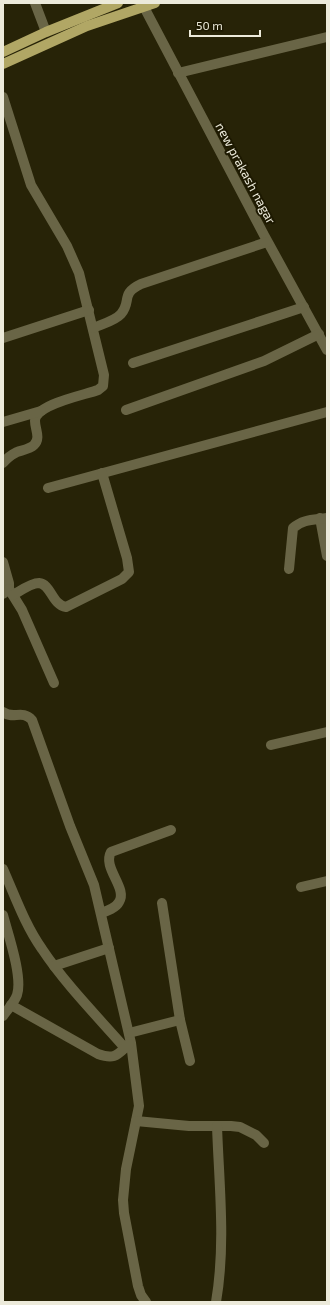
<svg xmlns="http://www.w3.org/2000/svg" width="330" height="1305" viewBox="0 0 330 1305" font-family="'Exo 2',sans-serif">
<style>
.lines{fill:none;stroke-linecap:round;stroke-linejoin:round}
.minor{stroke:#696546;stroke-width:10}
.major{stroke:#b1a765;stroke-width:10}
.labels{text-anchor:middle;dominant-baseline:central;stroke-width:4;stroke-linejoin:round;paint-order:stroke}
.street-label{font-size:13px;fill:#eceada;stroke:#1d1901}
</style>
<rect width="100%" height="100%" fill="#272307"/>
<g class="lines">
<g class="minor">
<polyline points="35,3 46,32"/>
<polyline points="144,7 264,235 327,350"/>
<polyline points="178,73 327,37"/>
<path d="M3,97l28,88 36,61 12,27 25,102 -1,11 -5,4c-13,5 -63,14 -63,31 0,8 6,17 -1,24 -4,4 -11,5 -17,7 -6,3 -10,6 -14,11"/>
<path d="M93,328c9,-4 22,-7 28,-14 11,-13 -1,-20 20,-30l126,-42"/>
<polyline points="3,338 89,310"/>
<polyline points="133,363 304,307"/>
<polyline points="126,410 264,361 319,334"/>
<polyline points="3,422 41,411"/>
<polyline points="48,488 327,412"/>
<polyline points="320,518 327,556"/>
<polyline points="3,562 9,583 9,589 3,594"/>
<path d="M289,569l4,-41c10,-9 21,-8 34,-10"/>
<polyline points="9,589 22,610 54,683"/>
<path d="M13,595c7,-4 18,-12 26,-12 12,1 13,22 27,24l56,-28 7,-7 -2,-14 -25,-85"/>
<path d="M3,712c10,8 19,-3 29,8l38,106 24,59 37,158 8,63 -13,63 -3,31 1,13 14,73 3,9 5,7"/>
<polyline points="271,745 327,732"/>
<path d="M3,869c12,27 22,56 39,80 24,36 55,67 83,99"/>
<polyline points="301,887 327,881"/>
<polyline points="162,903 180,1020 190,1061"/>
<path d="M101,913c6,-2 15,-5 18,-11 9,-14 -17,-34 -8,-50l60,-22"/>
<path d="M3,915c5,19 20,62 14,80 -3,8 -9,14 -14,21"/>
<polyline points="54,966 109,948"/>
<path d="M11,1005l87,49c17,6 19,1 31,-10"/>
<polyline points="129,1033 180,1020"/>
<polyline points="136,1121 189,1126 231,1126 240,1127 256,1135 264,1143"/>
<path d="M216,1302c10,-58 3,-118 1,-176"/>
</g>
<g class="major">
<polyline points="3,52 46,32 118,3"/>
<polyline points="3,64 87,26 155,3"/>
</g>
</g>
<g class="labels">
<g class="street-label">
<text transform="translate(246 173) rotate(62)">new prakash nagar</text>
</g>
</g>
<rect width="330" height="1305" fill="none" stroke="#eceada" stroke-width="8"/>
<path d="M190 30v6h70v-6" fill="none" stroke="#eceada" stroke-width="2"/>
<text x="196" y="30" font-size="12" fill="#eceada" stroke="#1d1901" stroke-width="3" paint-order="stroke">50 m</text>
</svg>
